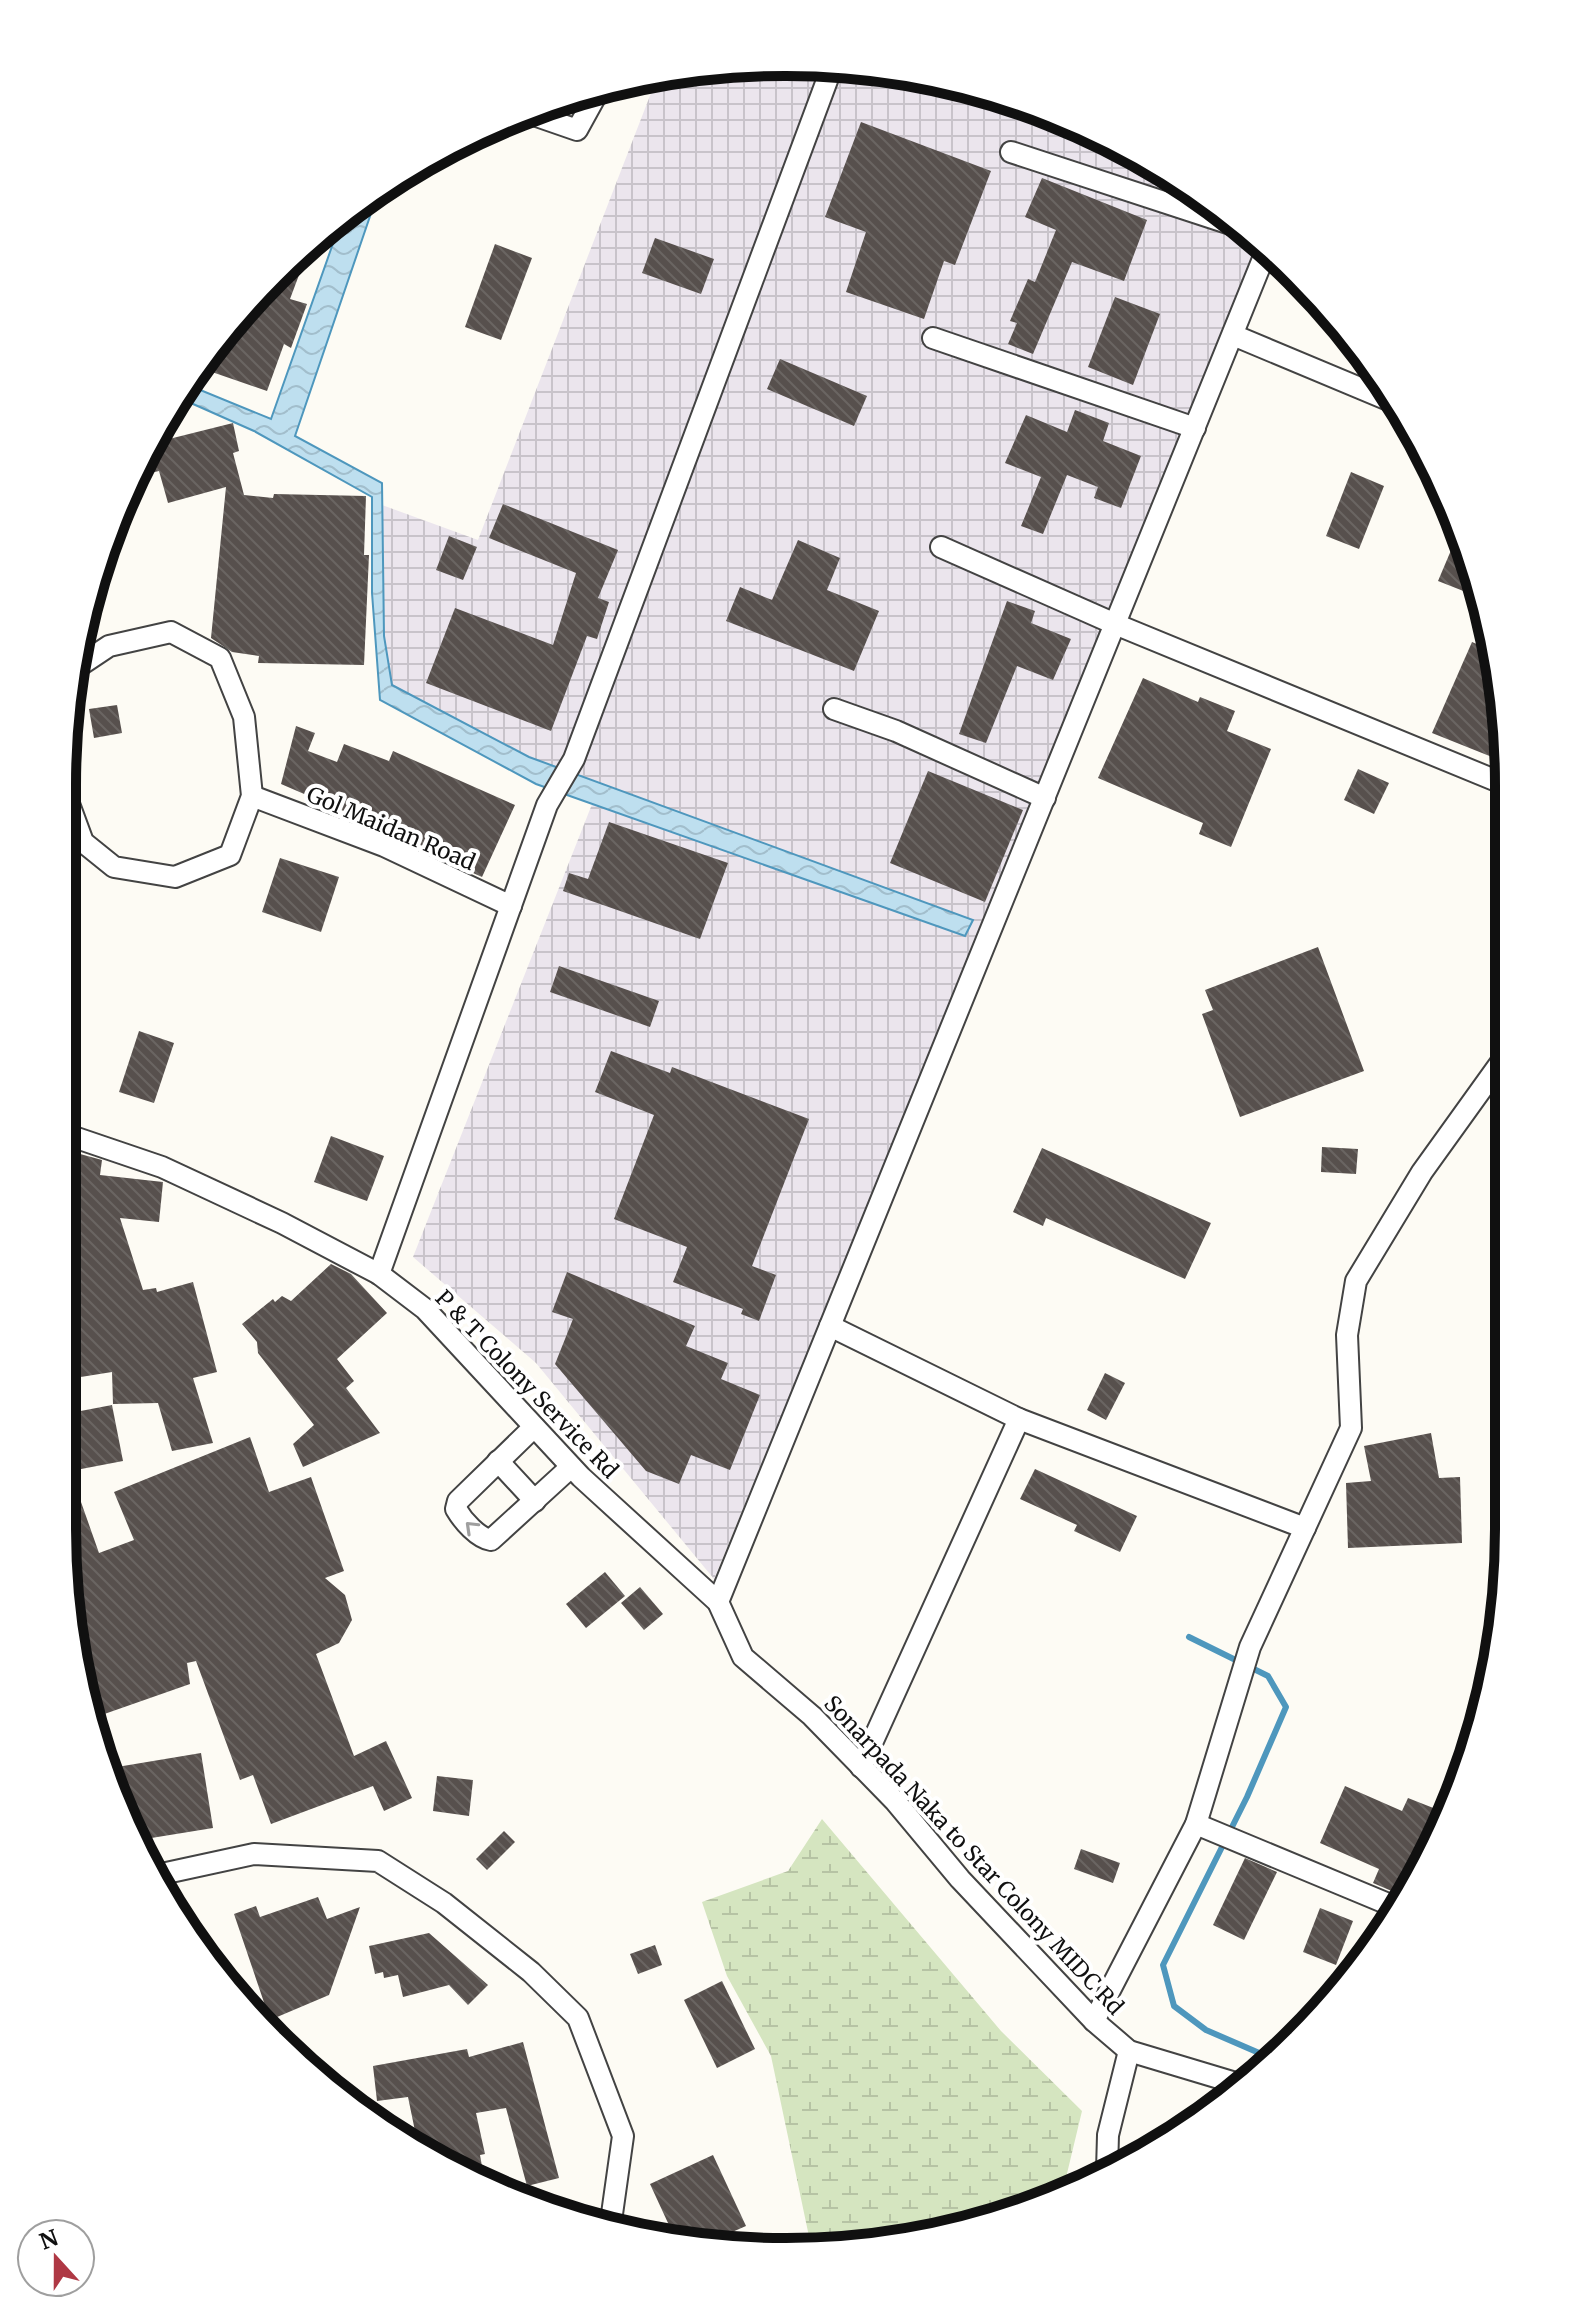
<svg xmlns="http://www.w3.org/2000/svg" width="1571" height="2314" viewBox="0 0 1571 2314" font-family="Merriweather,serif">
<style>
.industrial{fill:url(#industrial-grid)}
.wetland{fill:url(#wetland-marsh)}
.water{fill:url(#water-waves);stroke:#4e97bd;stroke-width:2}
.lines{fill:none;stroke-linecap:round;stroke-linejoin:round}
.stream{stroke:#4e97bd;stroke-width:6}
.building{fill:url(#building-back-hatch)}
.minor-casing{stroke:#434343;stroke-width:24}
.minor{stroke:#fff;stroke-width:20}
.oneway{stroke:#9f9f9f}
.labels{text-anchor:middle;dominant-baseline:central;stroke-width:8;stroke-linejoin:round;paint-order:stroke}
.street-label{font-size:22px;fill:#101010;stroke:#fff}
.rim{fill:none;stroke:#101010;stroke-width:10}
</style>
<defs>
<pattern id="industrial-grid" width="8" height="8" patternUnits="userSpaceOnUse" patternTransform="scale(2)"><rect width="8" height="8" fill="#ebe5ed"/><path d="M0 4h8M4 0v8" fill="none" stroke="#c8c3ca"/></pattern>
<pattern id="wetland-marsh" width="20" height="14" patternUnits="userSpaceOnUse" patternTransform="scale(2)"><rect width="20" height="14" fill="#d5e5c0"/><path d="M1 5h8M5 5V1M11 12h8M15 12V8" fill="none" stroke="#b6c3a4"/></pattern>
<pattern id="water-waves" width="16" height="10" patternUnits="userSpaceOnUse" patternTransform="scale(2)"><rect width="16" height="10" fill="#bedfef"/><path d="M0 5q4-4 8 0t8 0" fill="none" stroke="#a2becc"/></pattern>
<pattern id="building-back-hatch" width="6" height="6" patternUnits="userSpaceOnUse" patternTransform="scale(2)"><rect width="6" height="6" fill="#57504d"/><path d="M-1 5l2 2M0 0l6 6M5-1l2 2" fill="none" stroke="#6a6562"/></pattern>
</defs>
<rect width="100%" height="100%" fill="#fdfbf4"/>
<polygon class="industrial" points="785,62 926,76 1062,117 1187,184 1265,247 714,1579 536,1363 413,1257 600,784 529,757 392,685 384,636 382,505 478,540 658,75"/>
<polygon class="wetland" points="822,1819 1001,2031 1082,2111 1064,2186 927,2238 811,2246 771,2056 727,1976 702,1902 788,1871"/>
<polygon class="water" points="380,187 295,436 382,483 384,636 392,685 529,757 973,920 965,936 536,784 380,700 372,593 372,497 254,431 184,400 193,387 271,419 342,218"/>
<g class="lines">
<polyline class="stream" points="1189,1637 1268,1676 1286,1707 1247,1797 1163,1965 1174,2006 1206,2030 1273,2059"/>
</g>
<g class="building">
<polygon points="861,122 991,171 955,265 944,261 924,319 846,292 866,232 825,217"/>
<polygon points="1042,178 1147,220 1124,281 1072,262 1033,354 1008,344 1017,323 1010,321 1028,279 1035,282 1056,230 1025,217"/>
<polygon points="655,238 714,259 701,294 642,273"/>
<polygon points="311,243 290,299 307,304 291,348 284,344 267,391 209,371 214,357 274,274"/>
<polygon points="495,244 532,258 501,340 465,327"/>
<polygon points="1115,297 1160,314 1133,385 1088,367"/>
<polygon points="780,359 867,396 854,426 767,389"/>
<polygon points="1075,410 1109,423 1103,441 1141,456 1121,508 1094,498 1098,487 1067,475 1043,534 1021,526 1041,477 1005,463 1026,415 1067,432"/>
<polygon points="233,423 239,451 233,453 244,495 273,498 274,494 366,496 364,555 369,555 364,665 258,663 259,656 232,652 211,638 226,487 168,503 159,471 133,477 153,443"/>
<polygon points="1351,472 1384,486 1359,549 1326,536"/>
<polygon points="503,504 618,550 598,598 609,602 597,639 587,636 551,731 426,683 455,608 553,645 576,573 489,538"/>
<polygon points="1460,529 1476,582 1471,594 1438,581"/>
<polygon points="449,536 477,547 463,580 436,570"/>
<polygon points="798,540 840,558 827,590 879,611 854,671 726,621 740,587 772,600"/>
<polygon points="1007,601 1035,611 1031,623 1071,639 1053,680 1017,666 986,743 959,734"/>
<polygon points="1472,642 1496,652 1507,763 1432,733"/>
<polygon points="1143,678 1198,702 1200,697 1235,711 1227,731 1271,749 1231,847 1199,834 1203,823 1098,778"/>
<polygon points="117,705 122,733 94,738 89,709"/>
<polygon points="296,726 315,733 308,751 337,762 344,744 389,761 393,751 515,805 482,877 361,823 362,819 281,784"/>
<polygon points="1358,769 1389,783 1374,814 1344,800"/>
<polygon points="928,771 1023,810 985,902 890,863"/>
<polygon points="609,822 728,863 700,939 563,891 569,873 588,879"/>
<polygon points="280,858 339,877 321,932 262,912"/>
<polygon points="1318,947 1364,1071 1240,1117 1202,1014 1213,1010 1205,990"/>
<polygon points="559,966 659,1001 650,1027 550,992"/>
<polygon points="139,1031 174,1043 154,1103 119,1092"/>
<polygon points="611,1051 670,1073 672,1067 809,1119 752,1266 776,1275 759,1321 741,1314 743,1309 673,1282 687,1247 614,1219 654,1115 595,1092"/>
<polygon points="331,1136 384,1156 367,1201 314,1182"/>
<polygon points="1322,1147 1358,1149 1356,1174 1321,1172"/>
<polygon points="1042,1148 1211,1223 1185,1279 1046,1218 1043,1226 1013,1212"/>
<polygon points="62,1149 102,1160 100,1175 163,1182 159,1222 120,1218 143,1290 156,1288 157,1292 193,1282 217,1372 193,1378 213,1443 172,1451 158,1403 113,1404 112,1372 62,1380"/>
<polygon points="331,1264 351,1274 387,1313 337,1359 354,1381 346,1388 380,1433 303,1467 293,1444 314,1425 258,1353 257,1342 242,1324 273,1299 275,1302 282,1296 291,1301"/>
<polygon points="567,1272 695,1326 686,1346 728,1363 721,1379 760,1395 730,1470 691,1455 679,1484 646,1471 555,1364 573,1319 552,1312"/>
<polygon points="1105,1373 1125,1383 1106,1420 1087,1410"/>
<polygon points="112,1405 123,1461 76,1470 65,1414"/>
<polygon points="1431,1433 1439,1478 1460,1477 1462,1543 1348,1548 1346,1483 1371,1481 1364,1446"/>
<polygon points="250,1437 269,1492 311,1477 344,1571 325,1578 345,1595 352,1620 339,1643 316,1654 354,1756 386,1741 412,1798 384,1811 373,1786 271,1824 253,1775 240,1780 196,1661 187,1663 190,1684 93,1718 62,1528 62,1488 75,1485 99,1553 134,1540 114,1492"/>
<polygon points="1035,1469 1137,1516 1120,1552 1074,1531 1077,1525 1020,1499"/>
<polygon points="605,1572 625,1596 586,1628 566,1604"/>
<polygon points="640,1587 663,1614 644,1630 621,1603"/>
<polygon points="201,1753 213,1828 139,1840 105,1769"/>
<polygon points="437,1776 473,1780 469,1816 433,1811"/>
<polygon points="1345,1786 1402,1811 1408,1798 1446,1813 1434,1849 1401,1895 1373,1883 1379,1869 1320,1843"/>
<polygon points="504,1831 515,1842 487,1870 476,1859"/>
<polygon points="1081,1849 1120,1863 1113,1883 1074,1869"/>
<polygon points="1245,1858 1277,1872 1244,1940 1213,1925"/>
<polygon points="318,1897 327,1919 360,1907 329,1995 270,2020 234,1914 256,1906 260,1917"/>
<polygon points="1320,1908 1353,1921 1336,1965 1303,1952"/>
<polygon points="429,1933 488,1985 468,2005 449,1985 403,1997 398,1975 384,1978 383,1972 375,1974 369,1946"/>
<polygon points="655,1945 662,1965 638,1974 630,1954"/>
<polygon points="722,1981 755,2049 717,2068 684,2000"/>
<polygon points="523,2042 559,2178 527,2186 506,2108 476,2113 485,2154 480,2155 485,2183 401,2134 415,2131 408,2097 377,2101 373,2066 467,2049 469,2057"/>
<polygon points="713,2155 746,2226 707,2243 674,2236 650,2184"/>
</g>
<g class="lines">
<defs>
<g id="minor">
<polyline points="796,63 829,73"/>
<polyline points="525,112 577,130 599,90"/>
<polyline points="1011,152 1240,227"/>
<polyline points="1233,335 1398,404"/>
<polyline points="933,338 1195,428"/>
<polyline points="941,547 1115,624 1509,786"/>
<polyline points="834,709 896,731 1045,798"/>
<polyline points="62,785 83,842 114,867 175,877 230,855 252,796 244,717 220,658 171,632 109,646 73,670"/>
<polyline points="252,796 384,846 511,906"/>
<polyline points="62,1133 162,1167 282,1223 379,1274 425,1309 581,1477 718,1602 743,1657 812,1716 895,1801 960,1879 1094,2021 1129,2051 1239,2084"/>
<polyline points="379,1274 547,805 574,759 832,67"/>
<polyline points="830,1326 1019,1419 861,1767"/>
<polyline points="1019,1419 1305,1528"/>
<path d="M534,1427l-76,74 -2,8c7,12 22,29 35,31l80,-73"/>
<polyline points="498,1461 535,1501"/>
<polyline points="718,1602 1267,249"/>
<polyline points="1196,1824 1393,1906"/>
<polyline points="157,1875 254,1854 378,1861 444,1903 531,1972 578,2018 623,2136 611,2221"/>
<polyline points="1094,2021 1196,1824 1250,1647 1351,1428 1347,1335 1356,1281 1422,1172 1509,1051"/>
<polyline points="1107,2170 1108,2135 1129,2051"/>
</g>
</defs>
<use href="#minor" class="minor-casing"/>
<use href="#minor" class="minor"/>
</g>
<defs><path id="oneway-chevron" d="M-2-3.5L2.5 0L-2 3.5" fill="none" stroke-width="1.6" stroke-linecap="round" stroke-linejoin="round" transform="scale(2)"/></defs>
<use class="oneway" href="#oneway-chevron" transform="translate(471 1527) rotate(-136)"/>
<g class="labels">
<g class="street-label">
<text transform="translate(391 828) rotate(23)">Gol Maidan Road</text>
<text transform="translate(527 1384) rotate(46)">P &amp; T Colony Service Rd</text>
<text transform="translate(974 1855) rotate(47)">Sonarpada Naka to Star Colony MIDC Rd</text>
</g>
</g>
<path d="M0 0H1571V2314H0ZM785 76H786A709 709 0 0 1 1495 785V1529A709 709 0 0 1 786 2238H785A709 709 0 0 1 76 1529V785A709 709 0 0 1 785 76Z" fill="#fff" fill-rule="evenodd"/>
<path class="rim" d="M785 76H786A709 709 0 0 1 1495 785V1529A709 709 0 0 1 786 2238H785A709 709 0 0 1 76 1529V785A709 709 0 0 1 785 76Z"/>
<g transform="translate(56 2258) rotate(339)"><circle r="38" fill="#ffffff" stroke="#9f9f9f" stroke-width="2"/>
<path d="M0-6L14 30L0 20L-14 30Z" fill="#af3844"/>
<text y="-12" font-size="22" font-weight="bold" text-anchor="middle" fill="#101010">N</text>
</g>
</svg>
